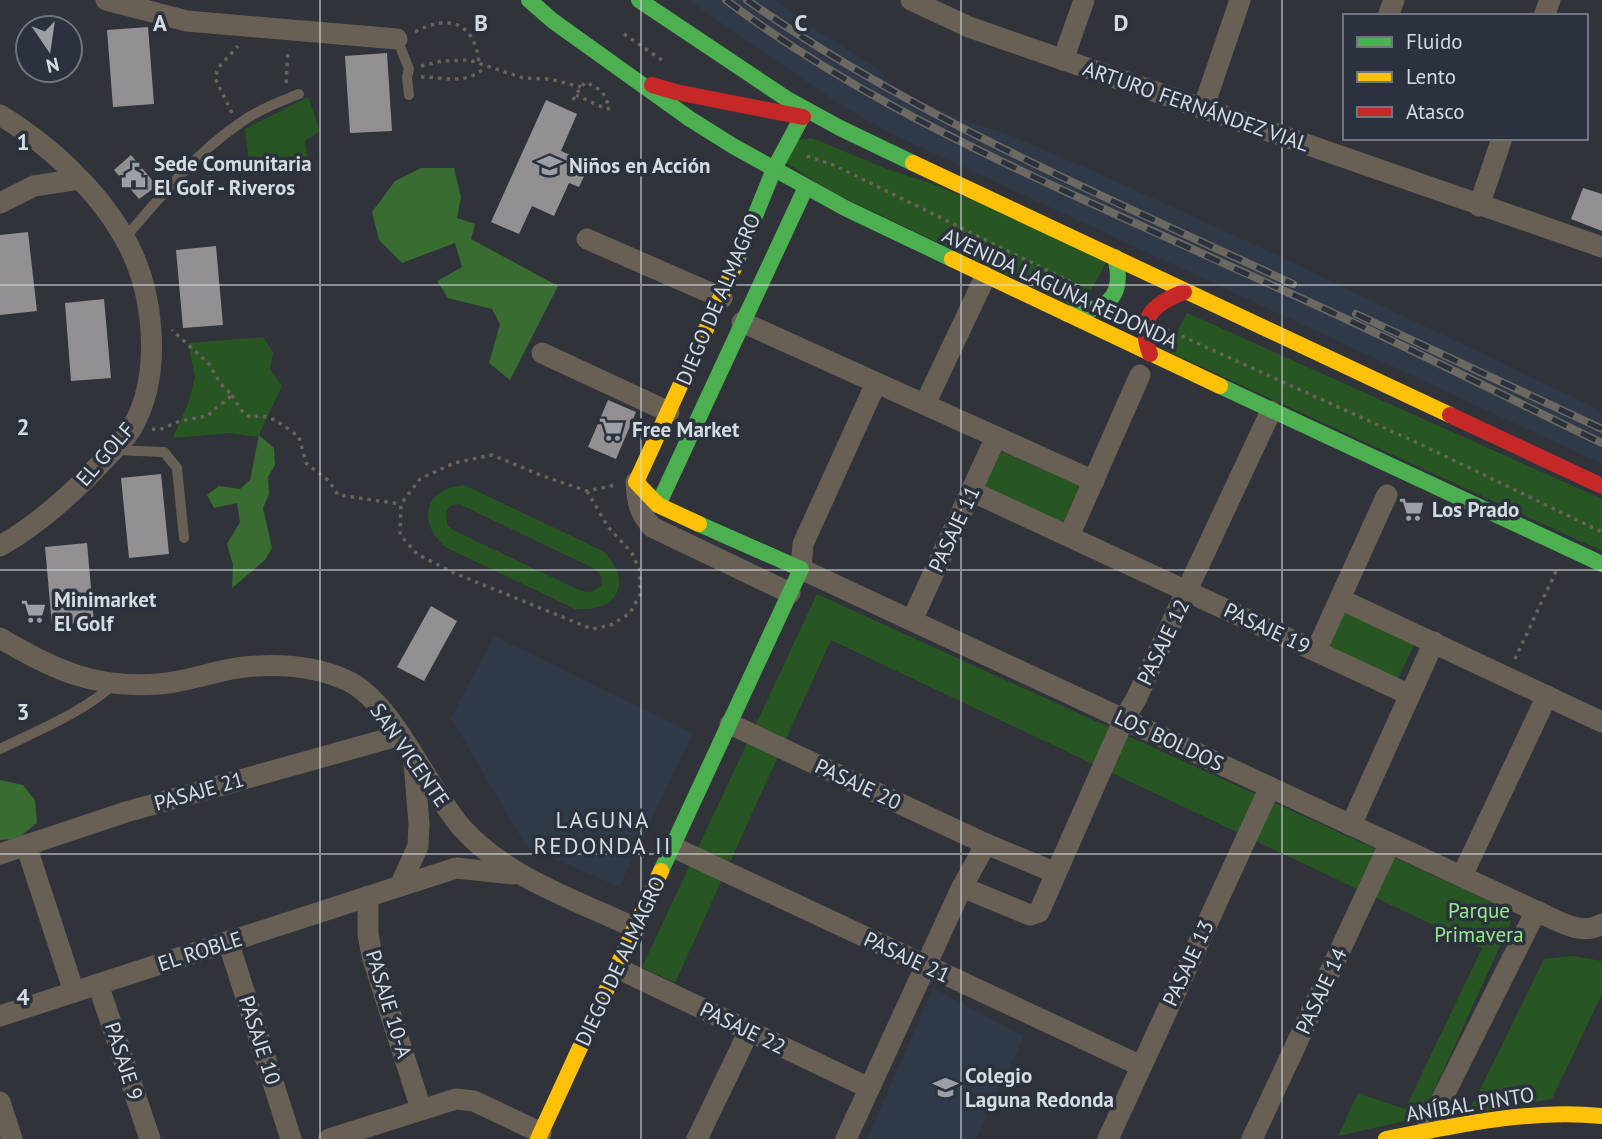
<svg xmlns="http://www.w3.org/2000/svg" width="1602" height="1139" viewBox="0 0 1602 1139" font-family="'PT Sans',sans-serif">
<style>
.built{fill:#303948}
.green{fill:#275622;fill-rule:evenodd}
.forest{fill:#386c31}
.building{fill:#929092}
.lines{fill:none;stroke-linecap:round;stroke-linejoin:round}
.path{stroke:#67625b;stroke-width:3.5;stroke-dasharray:3.5 5;stroke-linecap:butt}
.lane{stroke:#696055;stroke-width:10}
.street{stroke:#696055;stroke-width:21}
.fast{stroke:#4caf50;stroke-width:16}
.slow{stroke:#ffc107;stroke-width:16}
.jam{stroke:#c62828;stroke-width:16}
.rail-casing{stroke:#6c6963;stroke-width:8}
.rail{stroke:#2c323d;stroke-width:5;stroke-dasharray:16;stroke-linecap:butt}
.grid{fill:none;stroke:#d6dae1;stroke-width:2;stroke-opacity:0.55}
.labels{text-anchor:middle;dominant-baseline:central;stroke-width:7;stroke-linejoin:round;paint-order:stroke}
.street-label{font-size:21px;fill:#d6dae1;stroke:#2c323d}
.poi-label{font-size:21px;font-weight:bold;fill:#d6dae1;stroke:#2c323d;text-anchor:start}
.park-label{font-size:21px;fill:#97ea8b;stroke:#2c323d}
.neighbourhood-label{font-size:23px;letter-spacing:2px;fill:#d6dae1;stroke:#2c323d}
.grid-label{font-size:23px;text-anchor:middle;font-weight:bold;fill:#d6dae1;stroke:#2c323d;stroke-width:7;stroke-linejoin:round;paint-order:stroke}
</style>
<rect width="100%" height="100%" fill="#303339"/>
<g class="built">
<polygon points="688,0 776,0 812,27 882,72 885,80 915,98 953,116 1007,134 1100,174 1249,242 1602,411 1602,464 888,132 842,106"/>
<polygon points="494,636 693,733 619,887 526,846 451,718"/>
<polygon points="933,988 1024,1036 976,1139 867,1139"/>
</g>
<g class="green">
<polygon points="308,97 320,131 305,141 309,166 250,171 245,129"/>
<polygon points="812,138 887,169 927,182 1110,255 1080,310 834,193 785,162 797,140"/>
<polygon points="1187,313 1602,499 1602,551 1167,351"/>
<polygon points="263,337 273,352 270,369 282,386 258,437 231,433 173,438 189,401 195,377 188,343"/>
<polygon points="998,450 1079,485 1062,526 980,488"/>
<path d="M464,485l139,66c31,31 15,62 -28,58l-130,-62c-28,-26 -21,-58 19,-62zM459,504l134,64c8,5 10,9 8,18l-11,6 -9,-1 -128,-61 -6,-5 -1,-15 6,-5z"/>
<polygon points="817,594 1509,910 1511,922 1422,1117 1338,1136 1358,1093 1405,1109 1482,948 831,640 675,983 642,967"/>
<polygon points="1339,602 1417,638 1398,679 1320,643"/>
<polygon points="1573,956 1602,961 1602,994 1552,1099 1468,1114 1544,959"/>
</g>
<g class="forest">
<polygon points="421,168 454,168 461,197 457,218 475,224 471,239 558,286 510,380 489,363 500,324 492,309 448,298 437,281 462,267 455,243 402,263 379,240 372,212 395,181"/>
<polygon points="259,435 274,448 275,465 268,477 269,494 263,508 272,548 265,560 232,588 233,565 227,544 240,522 237,503 214,508 207,495 219,486 240,489 250,480"/>
<polygon points="0,780 23,785 35,800 37,823 17,839 0,840"/>
</g>
<g class="building">
<polygon points="148,27 154,104 113,107 107,30"/>
<polygon points="387,53 392,131 350,133 345,56"/>
<polygon points="546,100 577,114 561,151 577,158 576,162 588,168 579,187 569,183 554,216 532,206 519,234 491,222"/>
<polygon points="131,155 157,186 139,199 114,170"/>
<polygon points="1583,188 1602,194 1602,231 1571,219"/>
<polygon points="28,232 37,311 0,315 0,235"/>
<polygon points="216,246 223,325 183,328 176,250"/>
<polygon points="104,299 111,378 71,381 65,303"/>
<polygon points="608,400 636,412 616,459 588,447"/>
<polygon points="161,474 169,554 129,558 121,478"/>
<polygon points="87,543 94,622 52,625 45,547"/>
<polygon points="431,606 457,621 424,681 397,667"/>
</g>
<g class="lines">
<g class="path">
<path d="M415,32c34,-19 60,-9 64,31"/>
<polyline points="624,34 666,63"/>
<polyline points="421,66 442,61 469,60 523,78 550,79 581,87"/>
<path d="M421,77c24,0 45,9 64,-10"/>
<polyline points="286,83 288,49"/>
<path d="M573,100c4,-7 7,-13 13,-18l16,9 8,17 -4,1 -30,-14"/>
<polyline points="232,113 215,78 218,68 238,46"/>
<polyline points="807,156 836,166 1081,287"/>
<polyline points="1166,329 1422,445 1602,532"/>
<path d="M232,395l9,15 10,8c17,-8 35,10 48,19l7,26 23,18 9,14 63,9"/>
<path d="M152,429l7,1 21,-9 28,-5c7,-9 16,-13 24,-21l-12,-12 -11,-19 -37,-34"/>
<polyline points="587,491 608,527 632,553 640,571 640,595 630,613 611,625 592,629 454,573 417,554 400,535 401,504 420,479 454,463 492,455 543,476 587,491 616,485"/>
<polyline points="1515,659 1557,569"/>
</g>
<g class="lane">
<polyline points="397,39 409,69 407,77 409,95"/>
<path d="M125,238c34,-40 71,-85 115,-115 18,-13 39,-21 59,-29"/>
<polyline points="114,450 164,452 177,468 184,538"/>
<path d="M0,749c39,-19 82,-36 114,-65"/>
</g>
<g class="street">
<polyline points="106,0 187,21 397,39"/>
<polyline points="911,0 969,27 1602,247"/>
<polyline points="1388,16 1394,0"/>
<polyline points="1544,16 1550,0"/>
<polyline points="1063,60 1084,0"/>
<polyline points="1203,109 1240,0"/>
<path d="M0,115c48,29 96,73 124,122 30,52 39,135 9,189 -6,12 -18,22 -27,32 -31,33 -66,66 -106,88"/>
<polyline points="0,203 34,186 79,179"/>
<polyline points="1479,206 1502,138"/>
<polyline points="587,239 722,298"/>
<polyline points="742,322 1094,481"/>
<polyline points="542,353 669,412"/>
<path d="M876,383l-73,161 -2,25 735,342c21,9 45,26 66,13"/>
<polyline points="925,404 986,275"/>
<path d="M636,482c1,19 3,31 16,45l138,66"/>
<polyline points="971,491 1410,695"/>
<polyline points="1069,536 1140,375"/>
<polyline points="1340,599 1602,722"/>
<polyline points="912,620 996,437"/>
<path d="M0,638c54,32 95,51 159,46 27,-2 52,-12 78,-16 37,-5 75,-3 109,12 47,21 81,108 116,148 45,50 114,72 173,100"/>
<polyline points="1316,651 1387,495"/>
<polyline points="730,724 986,844"/>
<polyline points="1351,825 1434,642"/>
<polyline points="26,845 74,992"/>
<polyline points="673,847 1141,1066"/>
<polyline points="0,854 126,812 401,735"/>
<polyline points="1056,873 986,844 962,887 1030,915 1039,912 1124,719 1136,699 1271,411"/>
<polyline points="1462,876 1547,696"/>
<polyline points="400,886 418,846 419,824 414,762"/>
<polyline points="368,896 368,934 372,956 421,1109"/>
<polyline points="228,941 291,1139"/>
<polyline points="617,968 869,1088"/>
<polyline points="98,984 150,1139"/>
<polyline points="0,1016 456,868 513,874"/>
<polyline points="0,1102 12,1139"/>
<polyline points="1426,1131 1536,911"/>
<polyline points="329,1139 456,1099 474,1101 541,1133"/>
<polyline points="697,1139 749,1031"/>
<polyline points="846,1139 962,887"/>
<polyline points="1108,1139 1270,787"/>
<polyline points="1252,1139 1390,843"/>
</g>
<g class="fast">
<polyline points="529,0 553,21 690,119 733,146 845,208 952,259"/>
<polyline points="639,0 787,99 840,128 913,163"/>
<polyline points="734,268 774,169 802,117"/>
<path d="M1067,314c39,-5 59,-14 48,-57"/>
<polyline points="1220,386 1602,564"/>
<polyline points="658,505 806,187"/>
<polyline points="661,871 801,569 699,524"/>
</g>
<g class="slow">
<polyline points="913,163 1450,415"/>
<polyline points="952,259 1220,386"/>
<polyline points="699,524 658,505 636,482 734,268"/>
<polyline points="538,1139 661,871"/>
<path d="M1386,1139c72,-14 142,-30 216,-23"/>
</g>
<g class="jam">
<polyline points="652,85 676,92 803,117"/>
<path d="M1150,354c-13,-35 2,-50 34,-62"/>
<polyline points="1450,415 1602,486"/>
</g>
<defs>
<g id="rail">
<path d="M726,0c106,80 225,139 345,194 72,33 144,66 216,98 106,47 210,101 315,151"/>
<path d="M747,0c168,118 360,197 546,284"/>
<polyline points="1356,314 1602,429"/>
</g>
</defs>
<use href="#rail" class="rail-casing"/>
<use href="#rail" class="rail"/>
</g>
<path class="grid" d="M320,0v1139M641,0v1139M961,0v1139M1282,0v1139M0,285h1602M0,570h1602M0,854h1602"/>
<defs>
<symbol id="school-bare" viewBox="-9 -9 18 18"><path d="M0-5L7-2L0 1L-7-2ZM-4 1L0 2.5L4 1V4Q0 6-4 4Z" fill="#9ca0a6" stroke="#2c323d" stroke-width="2.5" paint-order="stroke"/></symbol>
<symbol id="civic-bare" viewBox="-9 -9 18 18"><path d="M-.6-6.5H3V-4.5H.6V-3L4-1V1h2V6H-6V1h2V-1L-.6-3ZM-1.2 2.5V6h2.4V2.5Z" fill="#9ca0a6" stroke="#2c323d" stroke-width="2.5" paint-order="stroke"/></symbol>
<symbol id="supermarket-bare" viewBox="-9 -9 18 18"><path d="M-6-5.5h2.5l.6 2H6L4.5 2H-2.5L-4.4-4H-6ZM-1.5 3.2a1.3 1.3 0 1 0 .1 0ZM3 3.2a1.3 1.3 0 1 0 .1 0Z" fill="#9ca0a6" stroke="#2c323d" stroke-width="2.5" paint-order="stroke"/></symbol>
</defs>
<g fill-rule="evenodd">
<use href="#school-bare" x="532" y="148" width="35" height="35"/>
<use href="#civic-bare" x="116" y="158" width="35" height="35"/>
<use href="#supermarket-bare" x="594" y="412" width="35" height="35"/>
<use href="#supermarket-bare" x="1394" y="492" width="35" height="35"/>
<use href="#supermarket-bare" x="16" y="594" width="35" height="35"/>
<use href="#school-bare" x="928" y="1070" width="35" height="35"/>
</g>
<g class="labels">
<g class="street-label">
<text transform="translate(1196 106) rotate(19)">ARTURO FERNÁNDEZ VIAL</text>
<text transform="translate(1060 288) rotate(25)">AVENIDA LAGUNA REDONDA</text>
<text transform="translate(718 299) rotate(-67)">DIEGO DE ALMAGRO</text>
<text transform="translate(105 454) rotate(-49)">EL GOLF</text>
<text transform="translate(954 529) rotate(-65)">PASAJE 11</text>
<text transform="translate(1267 628) rotate(25)">PASAJE 19</text>
<text transform="translate(1163 642) rotate(-64)">PASAJE 12</text>
<text transform="translate(1169 740) rotate(25)">LOS BOLDOS</text>
<text transform="translate(410 755) rotate(55)">SAN VICENTE</text>
<text transform="translate(858 784) rotate(25)">PASAJE 20</text>
<text transform="translate(199 791) rotate(-16)">PASAJE 21</text>
<text transform="translate(200 951) rotate(-18)">EL ROBLE</text>
<text transform="translate(907 957) rotate(25)">PASAJE 21</text>
<text transform="translate(620 961) rotate(-65)">DIEGO DE ALMAGRO</text>
<text transform="translate(1188 963) rotate(-65)">PASAJE 13</text>
<text transform="translate(1321 991) rotate(-65)">PASAJE 14</text>
<text transform="translate(389 1004) rotate(73)">PASAJE 10-A</text>
<text transform="translate(743 1028) rotate(26)">PASAJE 22</text>
<text transform="translate(260 1040) rotate(72)">PASAJE 10</text>
<text transform="translate(124 1061) rotate(72)">PASAJE 9</text>
<text transform="translate(1470 1104) rotate(-9)">ANÍBAL PINTO</text>
</g>
<g class="poi-label">
<text x="154" y="163">Sede Comunitaria<tspan x="154" dy="24">El Golf - Riveros</tspan></text>
<text x="569" y="165">Niños en Acción</text>
<text x="632" y="429">Free Market</text>
<text x="1432" y="509">Los Prado</text>
<text x="54" y="599">Minimarket<tspan x="54" dy="24">El Golf</tspan></text>
<text x="965" y="1075">Colegio<tspan x="965" dy="24">Laguna Redonda</tspan></text>
</g>
<g class="park-label">
<text x="1479" y="910">Parque<tspan x="1479" dy="24">Primavera</tspan></text>
</g>
<g class="neighbourhood-label">
<text x="603" y="819">LAGUNA<tspan x="603" dy="26">REDONDA II</tspan></text>
</g>
</g>
<g class="grid-label">
<text x="160" y="31">A</text>
<text x="481" y="31">B</text>
<text x="801" y="31">C</text>
<text x="1121" y="31">D</text>
<text x="23" y="150">1</text>
<text x="23" y="435">2</text>
<text x="23" y="720">3</text>
<text x="23" y="1005">4</text>
</g>
<rect x="1343" y="14" width="245" height="126" fill="#2c323d" stroke="#70757f" stroke-width="2"/>
<rect x="1357" y="37" width="35" height="10" fill="#4caf50" stroke="#70757f" stroke-width="2"/>
<text x="1406" y="49" font-size="21" fill="#d6dae1">Fluido</text>
<rect x="1357" y="72" width="35" height="10" fill="#ffc107" stroke="#70757f" stroke-width="2"/>
<text x="1406" y="84" font-size="21" fill="#d6dae1">Lento</text>
<rect x="1357" y="107" width="35" height="10" fill="#c62828" stroke="#70757f" stroke-width="2"/>
<text x="1406" y="119" font-size="21" fill="#d6dae1">Atasco</text>
<g transform="translate(49 49) rotate(167)"><circle r="33" fill="#2c323d" stroke="#70757f" stroke-width="2"/>
<path d="M0-5L12 26L0 18L-12 26Z" fill="#9ca0a6"/>
<text y="-10" font-size="19" font-weight="bold" text-anchor="middle" fill="#d6dae1">N</text>
</g>
</svg>
